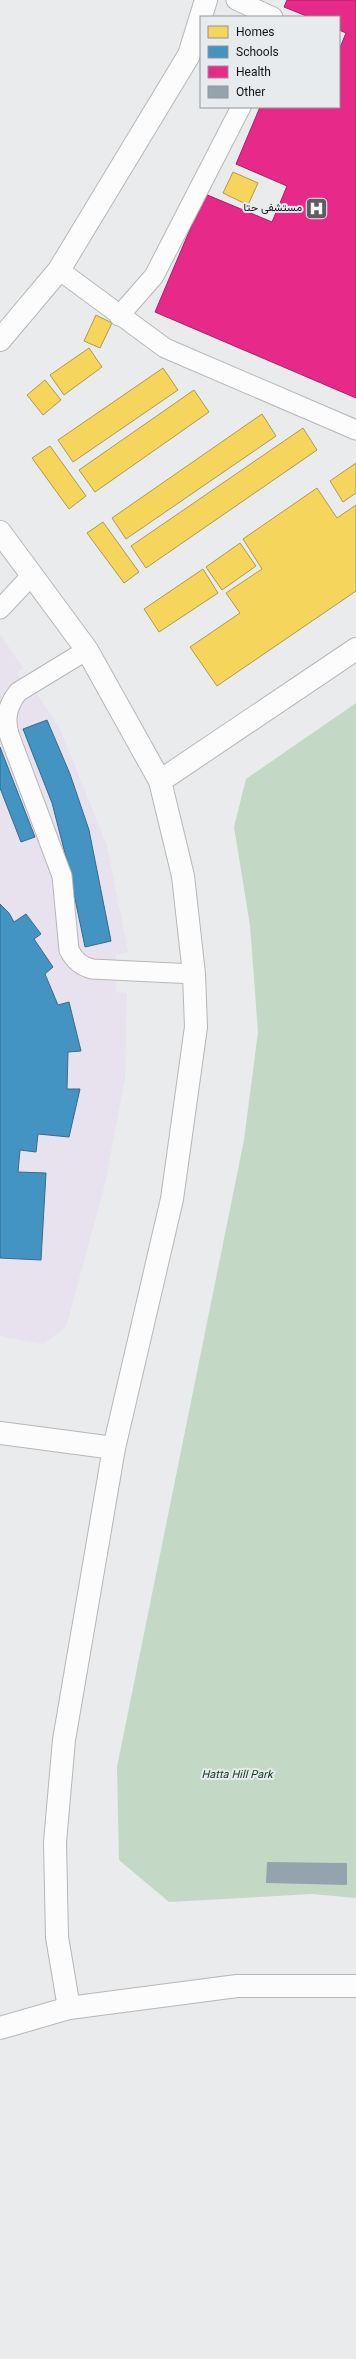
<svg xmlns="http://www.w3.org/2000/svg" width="356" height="2359" viewBox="0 0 356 2359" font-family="Georgia,Vazirmatn,serif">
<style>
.education{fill:#e8e2ef}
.green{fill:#c3d9c6}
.homes{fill:#f6d55c;stroke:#b19a46}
.schools{fill:#4393c3;stroke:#346c8e}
.health{fill:#e7298a;stroke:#a62266}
.building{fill:#95a3ae}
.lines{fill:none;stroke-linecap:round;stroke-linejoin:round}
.lane-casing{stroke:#b6b7b9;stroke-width:21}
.street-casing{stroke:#b6b7b9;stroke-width:24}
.lane{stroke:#fcfcfc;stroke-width:19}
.street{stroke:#fcfcfc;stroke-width:22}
.labels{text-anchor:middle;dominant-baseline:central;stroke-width:4;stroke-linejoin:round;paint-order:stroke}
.poi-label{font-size:11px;fill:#101112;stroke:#e8ebee;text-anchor:end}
.park-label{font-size:11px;font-style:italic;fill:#0d3d17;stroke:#e8ebee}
</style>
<rect width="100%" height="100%" fill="#e9ebed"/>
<polygon class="education" points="0,634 23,668 17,673 32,698 37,694 60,729 107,846 128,952 116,955 116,992 127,993 125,1078 105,1184 66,1327 43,1344 0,1336"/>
<polygon class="green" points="356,703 356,1898 312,1894 169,1902 119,1860 117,1767 244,1140 258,1032 250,925 234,827 246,779"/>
<g class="homes">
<polygon points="233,172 258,183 248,205 223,193"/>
<polygon points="96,315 112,323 100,348 84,341"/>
<polygon points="89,348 102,367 64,395 50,375"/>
<polygon points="163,368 178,390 73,462 58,440"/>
<polygon points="45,380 61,400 43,415 27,395"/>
<polygon points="194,390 209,412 95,492 79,470"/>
<polygon points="262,414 276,436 126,539 112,518"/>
<polygon points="303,428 317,450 146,568 131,546"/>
<polygon points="50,446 86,496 69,509 32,458"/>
<polygon points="356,463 356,493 343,502 330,481"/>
<polygon points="317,488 337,518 356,505 356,591 217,686 190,647 240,613 226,593 262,569 243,539"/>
<polygon points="103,522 139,572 124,583 87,533"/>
<polygon points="240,543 256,566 222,590 206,567"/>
<polygon points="203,569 218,593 159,632 144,609"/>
</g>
<g class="schools">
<polygon points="47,720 70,774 89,830 111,941 85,947 68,865 52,803 23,729"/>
<polygon points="0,747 35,837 21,842 0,788"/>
<polygon points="0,904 9,913 14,922 26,914 41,934 34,939 53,967 45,974 58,1005 69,1002 81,1051 68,1052 67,1089 80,1089 69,1137 38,1134 36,1152 20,1150 18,1172 46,1173 41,1260 0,1258"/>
</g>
<polygon class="health" points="287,0 356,0 356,398 155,312 205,194 272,222 287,186 236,164 260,107 339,107 339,50 346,33 339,30 339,17 309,17 284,7"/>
<polygon class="building" points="267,1862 347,1863 347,1885 266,1883"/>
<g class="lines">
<defs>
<g id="lane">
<polyline points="236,0 273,17"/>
<polyline points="59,270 165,348 356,430"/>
<polyline points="119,316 154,276 241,107"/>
<polyline points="0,609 32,575"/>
<path d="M87,650l-69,42c-11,14 -14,28 -8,45l52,139 7,74c6,11 12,16 23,19l102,5"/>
</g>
<g id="street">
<polyline points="0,340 59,270 189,55 206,0"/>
<polyline points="0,532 87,650 160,781 183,876 194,974 196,1027 172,1199 114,1448 64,1740 55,1842 57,1937 69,2008"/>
<polyline points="160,781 356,649"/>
<polyline points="0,1433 114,1448"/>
<polyline points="0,2028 69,2008 237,1986 356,1986"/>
</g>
</defs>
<use href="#lane" class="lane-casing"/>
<use href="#street" class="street-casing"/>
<use href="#lane" class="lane"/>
<use href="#street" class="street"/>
</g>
<defs>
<symbol id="hospital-square" viewBox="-11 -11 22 22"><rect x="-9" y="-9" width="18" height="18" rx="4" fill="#5c5d5f" stroke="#e8ebee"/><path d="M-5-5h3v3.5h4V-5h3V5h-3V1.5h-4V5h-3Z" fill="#fff"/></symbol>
</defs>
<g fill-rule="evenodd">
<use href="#hospital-square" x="304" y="196" width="25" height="25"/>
</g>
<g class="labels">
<g class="poi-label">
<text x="302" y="208">مستشفى حتا</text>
</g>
<g class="park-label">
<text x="237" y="1775">Hatta Hill Park</text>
</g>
</g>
<rect x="200" y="16" width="140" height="92" fill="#e8ebee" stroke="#929496"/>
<rect x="208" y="26" width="20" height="12" fill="#f6d55c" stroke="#929496"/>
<text x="236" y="36" font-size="12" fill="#101112">Homes</text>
<rect x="208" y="46" width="20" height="12" fill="#4393c3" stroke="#929496"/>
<text x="236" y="56" font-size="12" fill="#101112">Schools</text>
<rect x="208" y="66" width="20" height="12" fill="#e7298a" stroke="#929496"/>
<text x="236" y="76" font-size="12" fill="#101112">Health</text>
<rect x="208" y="86" width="20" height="12" fill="#95a3ae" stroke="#929496"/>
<text x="236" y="96" font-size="12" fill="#101112">Other</text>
</svg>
